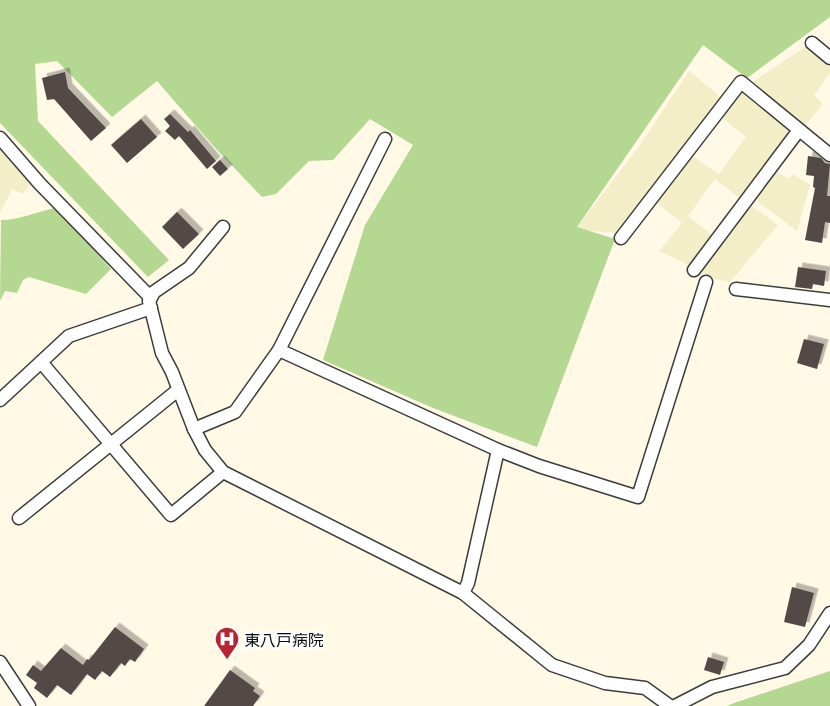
<svg xmlns="http://www.w3.org/2000/svg" width="830" height="706" viewBox="0 0 830 706" font-family="Georgia,'Noto Sans JP',serif">
<style>
.farmland{fill:#f3edc8}
.forest{fill:#b4d891}
.building{fill:#524a46;filter:url(#shadow)}
.lines{fill:none;stroke-linecap:round;stroke-linejoin:round}
.minor-casing{stroke:#3c3c3c;stroke-width:15}
.minor{stroke:#fff;stroke-width:12}
.labels{text-anchor:middle;dominant-baseline:central;stroke-width:5;stroke-linejoin:round;paint-order:stroke}
.poi-label{font-size:16px;fill:#090909;stroke:#fff;text-anchor:start}
</style>
<defs>
<filter id="shadow"><feDropShadow dx="4.5" dy="-4.5" stdDeviation="0" flood-color="#0004"/></filter>
</defs>
<rect width="100%" height="100%" fill="#fff9e6"/>
<g class="farmland">
<polygon points="808,45 830,63 830,73 814,95 823,104 803,128 751,83"/>
<polygon points="689,71 723,99 620,233 575,230 638,148"/>
<polygon points="740,91 746,91 787,128 789,135 741,199 715,179 688,216 713,236 694,263 689,265 659,251 682,223 655,202 691,155 719,174 746,137 721,117"/>
<polygon points="0,147 31,184 22,194 12,189 0,213"/>
<polygon points="776,171 788,179 793,174 810,185 797,231 758,202 757,196"/>
<polygon points="753,207 778,225 730,282 715,279 702,272 702,267 747,208"/>
</g>
<g class="forest">
<polygon points="0,0 830,0 830,17 747,78 703,45 577,227 615,239 537,447 433,408 323,360 365,225 413,145 370,119 333,160 309,161 276,194 262,197 217,150 157,81 112,117 57,61 35,64 38,121 169,260 148,277 0,123"/>
<path d="M55,208l12,11 44,50 -25,25 -57,-17 -6,3 -6,13 -12,-2 -5,10 1,-81c18,0 35,-8 54,-12z"/>
<polygon points="830,671 830,706 727,706 734,703"/>
</g>
<g class="building">
<polygon points="65,72 68,88 106,128 91,141 54,99 47,100 42,78"/>
<polygon points="170,114 188,132 190,130 216,161 207,169 179,136 175,140 165,131 170,126 164,119"/>
<polygon points="141,119 157,137 127,163 111,145"/>
<polygon points="808,156 821,158 825,163 830,164 827,196 830,196 830,223 825,222 822,243 805,240 815,188 813,187 814,176 806,175"/>
<polygon points="220,160 228,169 220,176 212,167"/>
<polygon points="177,212 199,234 183,249 162,227"/>
<polygon points="798,267 826,271 824,286 813,284 812,289 795,287"/>
<polygon points="804,339 824,344 817,369 797,363"/>
<polygon points="792,587 814,593 805,627 784,622"/>
<polygon points="115,627 144,649 135,662 130,659 125,666 121,663 110,677 102,671 95,680 87,674 71,695 57,685 47,698 34,688 37,683 26,675 33,665 41,671 61,648 83,665 87,659 89,660"/>
<polygon points="708,657 724,662 720,675 704,670"/>
<polygon points="230,670 255,688 253,691 260,696 253,706 204,706"/>
</g>
<g class="lines">
<defs>
<g id="minor">
<polyline points="812,43 830,58"/>
<polyline points="0,138 40,184 151,298"/>
<polyline points="385,139 279,350 235,412 194,429 205,450 223,472 463,593 552,665 605,683 645,688 670,706"/>
<polyline points="621,238 741,82 830,155"/>
<polyline points="694,270 799,130"/>
<polyline points="736,289 830,300"/>
<polyline points="279,350 498,450 539,466 638,497 706,282"/>
<polyline points="41,362 69,336 151,308"/>
<polyline points="0,400 41,362 171,515 223,472"/>
<polyline points="194,429 172,372 162,353 149,301 154,292 189,268 223,227"/>
<polyline points="19,518 178,390"/>
<polyline points="463,593 468,583 498,450"/>
<polyline points="0,662 29,706"/>
<polyline points="675,706 712,687 785,668 809,645 830,613"/>
</g>
</defs>
<use href="#minor" class="minor-casing"/>
<use href="#minor" class="minor"/>
</g>
<defs>
<symbol id="hospital-pin" viewBox="-11 -11 22 30"><path d="M0 17L-7.5 6A9.5 9.5 0 1 1 7.5 6Z" fill="#b72432" stroke="#fff"/><path d="M-5-5h3v3.5h4V-5h3V5h-3V1.5h-4V5h-3Z" fill="#fff"/></symbol>
</defs>
<g fill-rule="evenodd">
<use href="#hospital-pin" x="213" y="625" width="28" height="38"/>
</g>
<g class="labels">
<g class="poi-label">
<text x="244" y="639">東八戸病院</text>
</g>
</g>
</svg>
